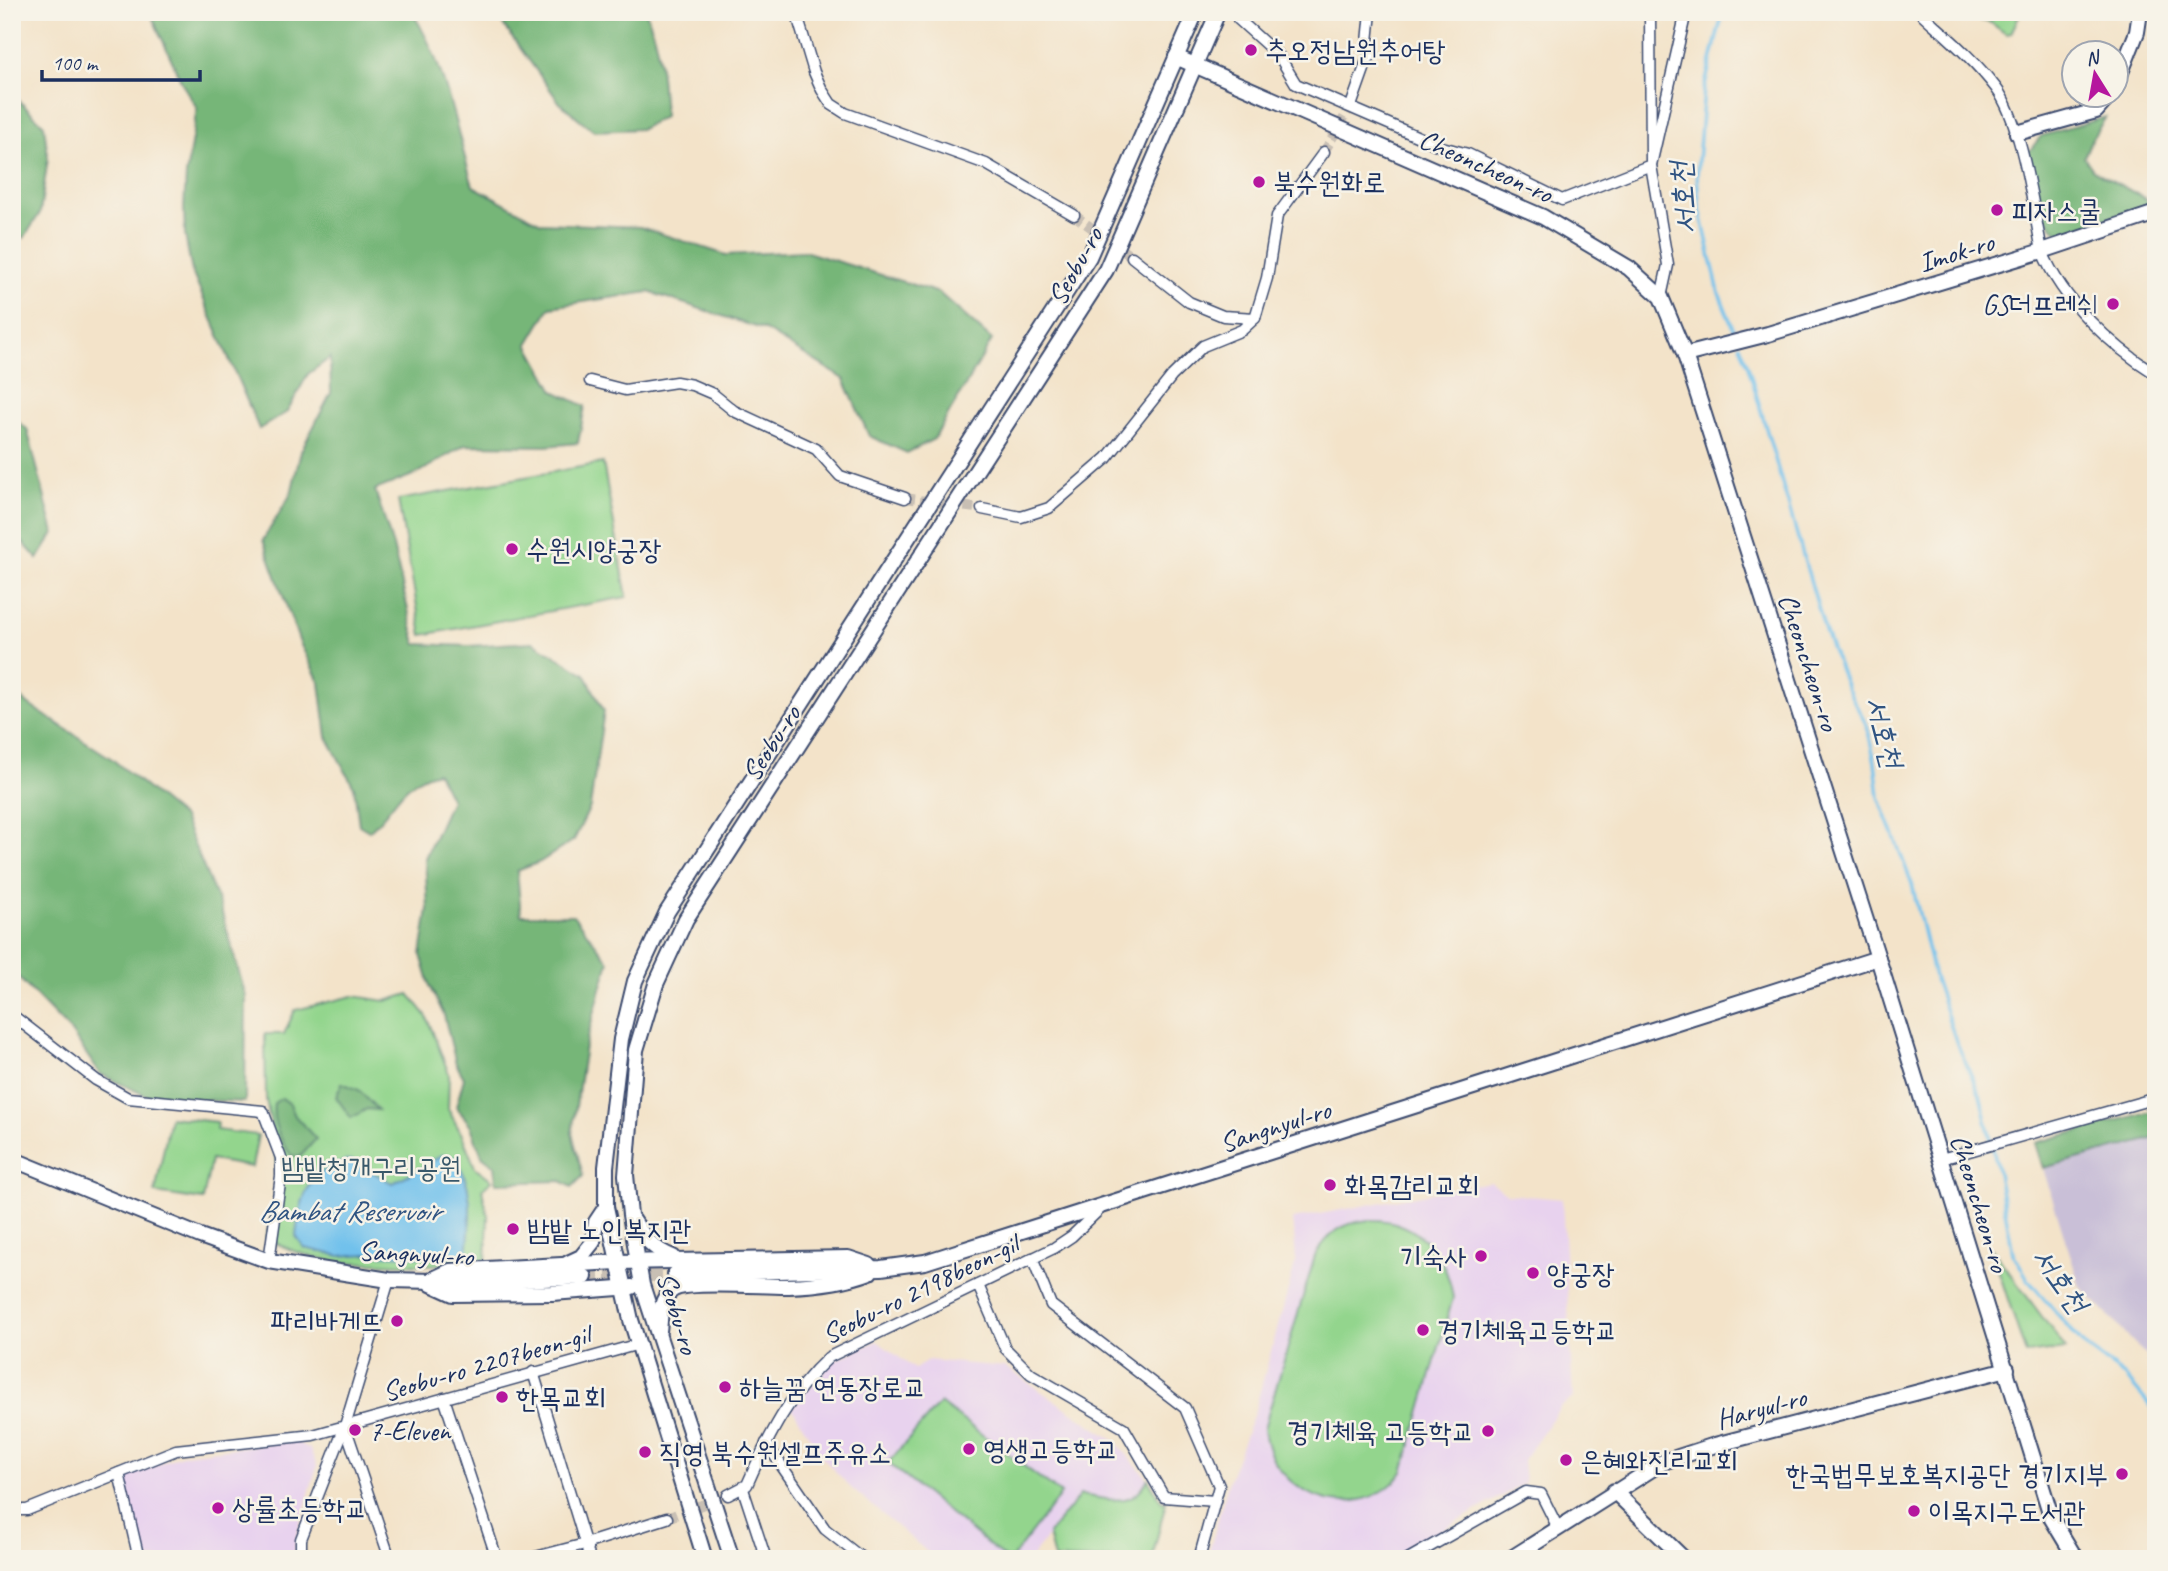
<svg xmlns="http://www.w3.org/2000/svg" width="2168" height="1571" viewBox="0 0 2168 1571" font-family="Caveat,'Poor Story',sans-serif">
<style>
.built{fill:#e8d2ee}
.industrial{fill:#c9bfd7}
.green{fill:#93d58d;stroke:#578276;stroke-width:2}
.forest{fill:#76b678;stroke:#48726b;stroke-width:2}
.water{fill:#71c1ec;stroke:#4678a5;stroke-width:2}
.lines{fill:none;stroke-linecap:round;stroke-linejoin:round}
.stream{stroke:#71c1ec;stroke-width:3.5}
.street-tunnel{stroke:#c8bfb4;stroke-width:10;stroke-dasharray:10 5;stroke-linecap:butt}
.secondary-tunnel{stroke:#c8bfb4;stroke-width:14;stroke-dasharray:14 7;stroke-linecap:butt}
.street-casing{stroke:#3b4a6e;stroke-width:13}
.secondary-casing{stroke:#3b4a6e;stroke-width:18}
.street{stroke:#fff;stroke-width:10}
.secondary{stroke:#fff;stroke-width:14}
.poi-dot{fill:#b5179e;stroke:#f7f3e8;stroke-width:2.5}
.labels{text-anchor:middle;dominant-baseline:central;stroke-width:5;stroke-linejoin:round;paint-order:stroke}
.poi-label{font-size:28px;fill:#1b2f5e;stroke:#f7f3e8;text-anchor:start}
.street-label{font-size:28px;fill:#1b2f5e;stroke:#f7f3e8}
.park-label{font-size:28px;fill:#39586a;stroke:#f7f3e8}
.water-label{font-size:30px;font-style:italic;fill:#305482;stroke:#f7f3e8}
</style>
<rect width="100%" height="100%" fill="#f7f3e8"/>
<filter id="ink" filterUnits="userSpaceOnUse"><feTurbulence type="fractalNoise" baseFrequency=".0143" numOctaves="2"/><feDisplacementMap in="SourceGraphic" scale="14" xChannelSelector="R" yChannelSelector="G"/><feConvolveMatrix kernelMatrix="1 2 1 2 8 2 1 2 1" color-interpolation-filters="sRGB"/></filter>
<filter id="wash" filterUnits="userSpaceOnUse"><feTurbulence type="fractalNoise" baseFrequency=".00686" numOctaves="4" result="noise"/><feDisplacementMap in="SourceGraphic" scale="28" xChannelSelector="R" yChannelSelector="G"/><feGaussianBlur stdDeviation="1.57" result="paint"/><feColorMatrix in="noise" values="0 0 0 0 0 0 0 0 0 0 0 0 0 0 0 0 0 1.4 0 .05"/><feComposite in="paint" operator="in"/></filter>
<g filter="url(#wash)">
<rect width="100%" height="100%" fill="#f3e3c9"/>
<g class="built">
<polygon points="1490,1182 1507,1194 1562,1199 1573,1398 1561,1406 1523,1460 1525,1483 1390,1559 1207,1559 1229,1480 1254,1413 1296,1261 1293,1219"/>
<polygon points="877,1341 915,1369 928,1360 1005,1367 1115,1441 1148,1479 1145,1483 1134,1497 1124,1501 1080,1495 1030,1559 936,1559 852,1489 822,1457 792,1408 834,1361"/>
<polygon points="294,1441 310,1449 317,1466 296,1538 292,1559 146,1559 123,1478 184,1454"/>
</g>
<polygon class="industrial" points="2156,1110 2156,1366 2080,1286 2035,1143"/>
<g class="green">
<polygon points="1979,12 2021,12 2011,33 2006,34 1991,23 1976,19"/>
<polygon points="603,463 627,597 422,635 398,500"/>
<polygon points="409,994 426,1015 449,1074 448,1109 462,1135 475,1167 492,1180 482,1189 488,1216 486,1260 432,1265 336,1262 296,1252 266,1239 275,1197 277,1153 266,1100 265,1034 284,1034 295,1010 353,996 386,1001"/>
<polygon points="170,1117 217,1122 216,1130 258,1135 252,1167 211,1160 203,1200 155,1193"/>
<path d="M1369,1220c47,-2 78,34 84,78l-50,174c-44,58 -133,25 -139,-44l51,-172c13,-23 27,-33 54,-36z"/>
<polygon points="1991,1248 2066,1349 2026,1354"/>
<polygon points="940,1403 1061,1494 1011,1559 1006,1559 888,1463"/>
<path d="M1148,1479l14,23h4l-14,57h-98l-6,-25 32,-39c29,3 51,15 68,-16z"/>
</g>
<g class="forest">
<path d="M150,12h262c34,53 43,115 61,174l68,37 99,4 86,28 78,-4 135,42 53,47 -58,99 -27,14 -38,-17 -25,-57 -79,-49 -116,-38 -99,15 -22,37 26,47 31,15 -7,37 -32,3 -81,-1 -47,28 -43,17 18,56 23,98 53,2 64,-4 52,32 19,37 -14,96 -16,33 -34,22 -23,9 4,44h52l36,46 -24,85 -13,87 11,43 -11,11 -11,-6 -65,2 -1,-17 -13,-10 -12,-32 -14,-17 8,-29 -8,-14 -12,-49 -14,-29 -9,-31 7,-46 -3,-51 26,-58 -14,-28c-39,11 -40,35 -68,59l-10,-6 -5,-38 -27,-50 -7,-54 -20,-40 -37,-103 28,-46 10,-43 30,-58 -1,-35 -22,16 -21,38 -28,17 -67,-157 -7,-37 -1,-27 2,-33 11,-67 -14,-23z"/>
<path d="M494,12h152c14,33 16,70 18,105l-23,12 -47,2 -34,-28z"/>
<polygon points="12,94 44,125 48,158 40,213 24,238 12,233"/>
<path d="M2106,117l-15,23 -7,17 9,13 60,33 -92,31c-22,-12 -27,-57 -33,-81l13,-17z"/>
<polygon points="12,417 27,429 54,533 38,559 12,531"/>
<polygon points="12,690 29,705 112,759 183,818 220,906 246,997 245,1102 151,1098 100,1074 72,1033 12,971"/>
<polygon points="342,1083 359,1090 378,1110 367,1109 351,1118 336,1097"/>
<path d="M282,1098l8,6 5,12 21,23 -16,18 -9,-2c-11,-14 -20,-35 -17,-52z"/>
<polygon points="2156,1110 2156,1138 2043,1168 2035,1143"/>
</g>
<path class="water" d="M441,1155l13,2c22,28 16,65 13,98l-27,2 -72,-3 -28,2 -36,-8 -8,-12c4,-38 12,-68 55,-76l41,23 34,-17z"/>
<g class="lines">
<g class="stream">
<polyline points="1723,12 1704,89 1697,174 1699,205 1719,293 1737,338"/>
<polyline points="1740,345 1748,366 1825,631 1847,688 1867,726 1875,762 1879,797 1912,884 1933,973 1956,1041 1980,1095 1995,1157 2013,1253 2029,1281 2084,1345 2125,1376 2156,1413"/>
</g>
</g>
</g>
<g filter="url(#ink)">
<g class="lines">
<g class="street-tunnel">
<polyline points="1324,152 1351,106"/>
<polyline points="1074,215 1132,257"/>
<polyline points="905,498 982,509"/>
<polyline points="667,1518 728,1495"/>
</g>
<polyline class="secondary-tunnel" points="585,1277 675,1274"/>
<defs>
<g id="street">
<polyline points="796,12 814,72 822,90 831,104 845,113 986,164 1074,215"/>
<path d="M1920,12c26,24 54,47 76,76 26,34 37,119 46,163 21,51 68,94 114,123"/>
<polyline points="1238,19 1279,56 1296,84 1442,147 1468,154 1562,200 1651,165 1650,12"/>
<polyline points="1351,106 1368,58 1374,54 1368,42 1371,12"/>
<polyline points="1132,257 1189,302 1223,316 1255,318"/>
<polyline points="1661,297 1668,265 1651,165 1686,12"/>
<polyline points="590,381 625,390 676,382 692,385 713,394 734,411 816,449 840,476 905,498"/>
<polyline points="982,509 1021,517 1049,508 1107,458 1172,376 1203,346 1242,330 1255,318 1267,278 1277,216 1324,152"/>
<polyline points="12,1015 96,1080 128,1098 263,1111 281,1158 281,1176 269,1261"/>
<polyline points="1941,1159 2156,1098"/>
<polyline points="1032,1258 1051,1305 1185,1408 1219,1486 1199,1559"/>
<polyline points="978,1285 1005,1348 1031,1374 1124,1428 1164,1497 1215,1501"/>
<polyline points="533,1372 590,1559"/>
<polyline points="444,1398 497,1559"/>
<polyline points="345,1426 390,1559"/>
<polyline points="766,1443 825,1529 863,1559"/>
<polyline points="119,1473 139,1559"/>
<polyline points="743,1489 766,1559"/>
<path d="M728,1495l19,-10c21,-48 43,-92 82,-128l225,-109 18,-12 30,-29"/>
<polyline points="12,1510 27,1510 176,1450 313,1435 639,1344"/>
<polyline points="301,1559 301,1539 345,1426 389,1280"/>
<polyline points="528,1559 585,1544 667,1518"/>
<polyline points="1408,1559 1526,1492 1541,1494 1558,1528"/>
</g>
<g id="secondary">
<polyline points="1176,57 1543,217 1629,268 1661,297 1685,355 1878,958 2052,1519 2076,1559"/>
<polyline points="2116,85 2137,32 2140,12"/>
<polyline points="2017,133 2096,111 2111,94"/>
<polyline points="1685,355 1768,334 2042,251 2156,213"/>
<polyline points="12,1159 200,1236 269,1261 389,1280 480,1282 585,1277"/>
<path d="M633,1220c11,17 20,30 40,37"/>
<polyline points="568,1263 581,1257 593,1242 596,1222 606,1207"/>
<polyline points="675,1274 881,1268 925,1262 1878,958"/>
<polyline points="431,1280 450,1271 618,1262 848,1258 869,1265"/>
<polyline points="431,1284 453,1294 552,1293 632,1287"/>
<path d="M659,1331c2,-14 0,-30 12,-40 13,-12 96,-4 118,-5 28,-1 55,-4 81,-14"/>
<polyline points="1614,1491 1684,1559"/>
<polyline points="705,1559 631,1320 606,1207 606,1167 621,1039 635,981 667,912 1089,257 1196,12"/>
<polyline points="732,1559 642,1285 630,1215 626,1175 636,1050 656,984 686,919 1106,270 1218,12"/>
<polyline points="1510,1559 1663,1462 1715,1445 2007,1369"/>
</g>
</defs>
<use href="#street" class="street-casing"/>
<use href="#secondary" class="secondary-casing"/>
<use href="#street" class="street"/>
<use href="#secondary" class="secondary"/>
</g>
</g>
<g class="poi-dot">
<circle cx="1251" cy="50" r="7"/>
<circle cx="1259" cy="182" r="7"/>
<circle cx="1997" cy="210" r="7"/>
<circle cx="2113" cy="304" r="7"/>
<circle cx="512" cy="549" r="7"/>
<circle cx="1330" cy="1185" r="7"/>
<circle cx="513" cy="1229" r="7"/>
<circle cx="1481" cy="1256" r="7"/>
<circle cx="1533" cy="1273" r="7"/>
<circle cx="397" cy="1321" r="7"/>
<circle cx="1423" cy="1330" r="7"/>
<circle cx="725" cy="1387" r="7"/>
<circle cx="502" cy="1397" r="7"/>
<circle cx="355" cy="1430" r="7"/>
<circle cx="1488" cy="1431" r="7"/>
<circle cx="969" cy="1449" r="7"/>
<circle cx="645" cy="1452" r="7"/>
<circle cx="1566" cy="1460" r="7"/>
<circle cx="2122" cy="1474" r="7"/>
<circle cx="218" cy="1508" r="7"/>
<circle cx="1914" cy="1511" r="7"/>
</g>
<g class="labels">
<g class="poi-label">
<text x="1265" y="50">추오정남원추어탕</text>
<text x="1273" y="182">북수원화로</text>
<text x="2011" y="210">피자스쿨</text>
<text x="2099" y="304" text-anchor="end">GS더프레쉬</text>
<text x="526" y="549">수원시양궁장</text>
<text x="1344" y="1185">화목감리교회</text>
<text x="527" y="1229">밤밭 노인복지관</text>
<text x="1467" y="1256" text-anchor="end">기숙사</text>
<text x="1547" y="1273">양궁장</text>
<text x="383" y="1321" text-anchor="end">파리바게뜨</text>
<text x="1437" y="1330">경기체육고등학교</text>
<text x="739" y="1387">하늘꿈 연동장로교</text>
<text x="516" y="1397">한목교회</text>
<text x="369" y="1430">7-Eleven</text>
<text x="1474" y="1431" text-anchor="end">경기체육 고등학교</text>
<text x="983" y="1449">영생고등학교</text>
<text x="659" y="1452">직영 북수원셀프주유소</text>
<text x="1580" y="1460">은혜와진리교회</text>
<text x="2108" y="1474" text-anchor="end">한국법무보호복지공단 경기지부</text>
<text x="232" y="1508">상률초등학교</text>
<text x="1928" y="1511">이목지구도서관</text>
</g>
<g class="street-label">
<text transform="translate(1486 166) rotate(24)">Cheoncheon-ro</text>
<text transform="translate(1956 252) rotate(-17)">Imok-ro</text>
<text transform="translate(1075 266) rotate(-61)">Seobu-ro</text>
<text transform="translate(1809 662) rotate(72)">Cheoncheon-ro</text>
<text transform="translate(771 743) rotate(-57)">Seobu-ro</text>
<text transform="translate(1275 1126) rotate(-18)">Sangnyul-ro</text>
<text transform="translate(1980 1203) rotate(73)">Cheoncheon-ro</text>
<text transform="translate(416 1253) rotate(3)">Sangnyul-ro</text>
<text transform="translate(920 1289) rotate(-26)">Seobu-ro 2198beon-gil</text>
<text transform="translate(678 1313) rotate(73)">Seobu-ro</text>
<text transform="translate(486 1363) rotate(-16)">Seobu-ro 2207beon-gil</text>
<text transform="translate(1761 1408) rotate(-15)">Haryul-ro</text>
</g>
<g class="park-label">
<text x="371" y="1167">밤밭청개구리공원</text>
</g>
<g class="water-label">
<text transform="translate(1683 198) rotate(-95)">서호천</text>
<text transform="translate(1884 732) rotate(75)">서호천</text>
<text x="349" y="1211">Bambat Reservoir</text>
<text transform="translate(2060 1280) rotate(54)">서호천</text>
</g>
</g>
<rect width="2168" height="1571" fill="none" stroke="#f7f3e8" stroke-width="42"/>
<g transform="translate(2095 74) rotate(349)"><circle r="33" fill="#f7f3e8" stroke="#9fa5b1" stroke-width="2"/>
<path d="M0-5L12 26L0 18L-12 26Z" fill="#b5179e"/>
<text y="-10" font-size="19" font-weight="bold" text-anchor="middle" fill="#1b2f5e">N</text>
</g>
<path d="M42 70v10h158v-10" fill="none" stroke="#1b2f5e" stroke-width="3.5"/>
<text x="52" y="70" font-size="21" fill="#1b2f5e" stroke="#f7f3e8" stroke-width="5" paint-order="stroke">100 m</text>
</svg>
